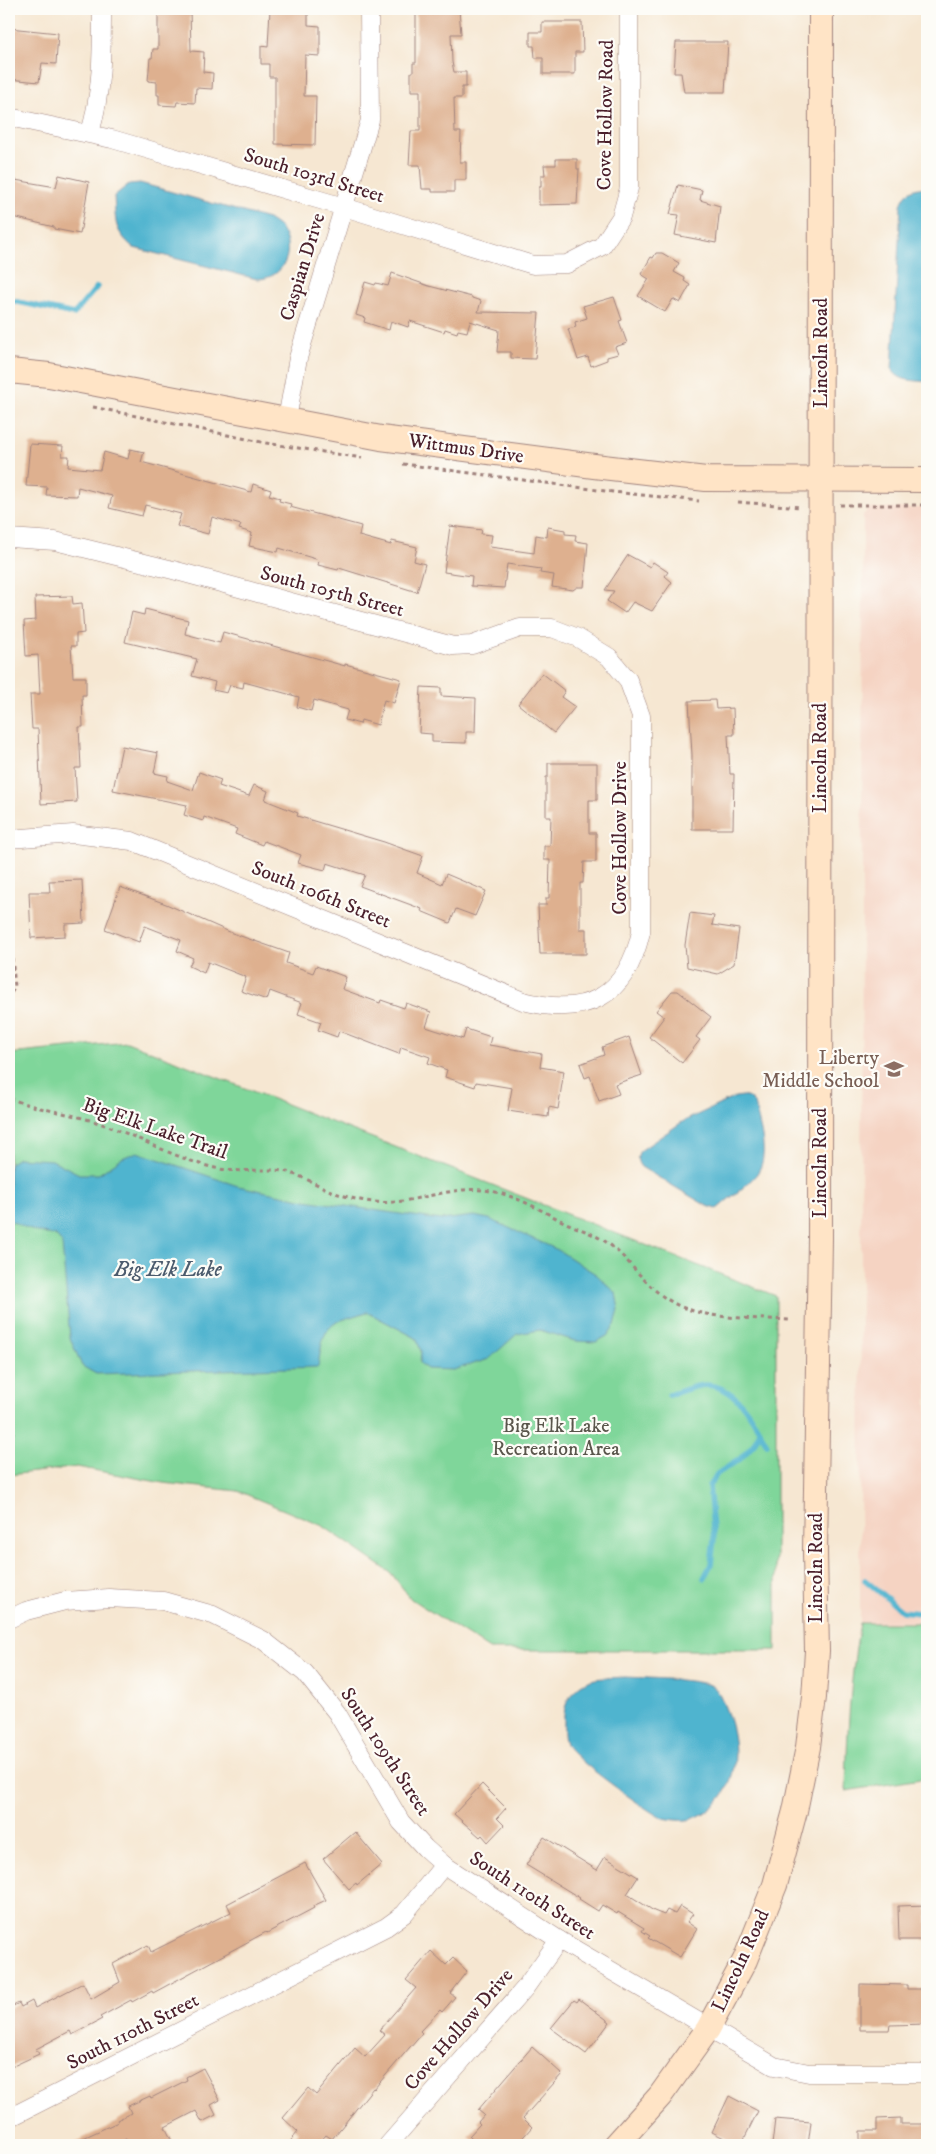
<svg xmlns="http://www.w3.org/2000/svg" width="936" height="2154" viewBox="0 0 936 2154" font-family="'IM FELL DW Pica',serif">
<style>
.built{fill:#f5d3c2}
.green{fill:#7fd69a;stroke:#647a62}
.water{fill:#50b4cf;stroke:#4d6a7d}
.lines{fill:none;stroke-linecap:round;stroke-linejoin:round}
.stream{stroke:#50b4cf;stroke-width:5.5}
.building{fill:#deb08f}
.street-casing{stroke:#a0837e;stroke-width:19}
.secondary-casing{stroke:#a0837e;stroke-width:26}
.path{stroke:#a0837e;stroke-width:3;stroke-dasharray:4 4;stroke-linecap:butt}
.street{stroke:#fff;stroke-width:18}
.secondary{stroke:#ffe4c6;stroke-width:24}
.labels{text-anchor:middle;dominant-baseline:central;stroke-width:4.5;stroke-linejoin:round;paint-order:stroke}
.street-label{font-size:20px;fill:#4a1f2b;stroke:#fdfcf7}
.education-label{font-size:20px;fill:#785e54;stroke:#fdfcf7;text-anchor:end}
.park-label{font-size:20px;fill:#5a564c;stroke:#fdfcf7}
.water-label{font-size:21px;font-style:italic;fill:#4c5b6d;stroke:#fdfcf7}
</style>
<rect width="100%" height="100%" fill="#fdfcf7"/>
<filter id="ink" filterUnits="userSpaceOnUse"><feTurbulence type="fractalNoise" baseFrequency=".02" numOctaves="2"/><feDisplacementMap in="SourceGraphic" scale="10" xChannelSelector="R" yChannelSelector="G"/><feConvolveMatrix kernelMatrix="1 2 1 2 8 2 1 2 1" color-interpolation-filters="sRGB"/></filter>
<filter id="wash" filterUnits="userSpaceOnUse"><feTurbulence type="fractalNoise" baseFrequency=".0096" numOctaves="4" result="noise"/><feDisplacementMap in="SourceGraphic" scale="20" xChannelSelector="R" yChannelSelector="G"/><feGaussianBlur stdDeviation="1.12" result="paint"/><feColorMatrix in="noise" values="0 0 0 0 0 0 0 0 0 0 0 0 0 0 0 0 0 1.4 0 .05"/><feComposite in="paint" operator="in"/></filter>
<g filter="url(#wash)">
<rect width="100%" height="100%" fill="#f6e7d2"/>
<polygon class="built" points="870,508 927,508 927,1623 860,1623 863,515"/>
<g class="green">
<polygon points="127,1042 776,1296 776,1650 491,1650 411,1599 391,1573 323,1526 238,1491 163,1483 77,1467 9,1475 9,1054"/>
<path d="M860,1623h67v155l-81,13c1,-56 4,-113 14,-168z"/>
</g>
<g class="water">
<path d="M140,183l128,36c4,3 10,6 13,10 15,22 3,50 -24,50l-123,-31c-21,-18 -18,-25 -20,-52l15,-12z"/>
<path d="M927,187v195c-13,-2 -29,0 -35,-13l9,-164c5,-14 11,-17 26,-18z"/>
<path d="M743,1096l6,2 5,5c5,21 17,53 2,72 -11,13 -27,23 -39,34l-10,-3 -66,-39c-4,-5 -5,-10 -1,-16l42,-29 53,-25z"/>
<path d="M137,1152l101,34 67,14 136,20 33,-4 15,3 69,31 39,25 19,18 3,17 -4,15 -8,11 -11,6 -21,-1 -35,-11 -23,4 -28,25 -36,11 -26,-1 -7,-6 1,-12 -5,-13 -49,-26c-41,12 -43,12 -49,55l-222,7 -14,-8 -12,-28 -8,-95 -6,-7 -23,-5 -24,-11v-56l9,-6 34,2 27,14h20l23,-16z"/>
<path d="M625,1677c17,1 74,2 87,9 6,3 9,13 12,19 15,34 18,78 -14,104 -5,4 -17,11 -24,11 -6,1 -20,-1 -26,-3 -14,-7 -87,-59 -93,-71 -4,-7 -3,-18 -3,-26 -1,-16 8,-32 24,-39 10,-4 26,-3 37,-4z"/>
</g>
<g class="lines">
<g class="stream">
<polyline points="9,300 74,314 97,287"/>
<path d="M669,1395c11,-3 26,-10 37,-10 32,1 48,36 61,59"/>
<polyline points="704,1578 711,1564 714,1539 709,1486 717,1474 740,1459 754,1444 760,1431"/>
<polyline points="865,1580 902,1611 927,1614"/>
</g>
</g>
<g id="blocks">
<g class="building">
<polygon points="158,9 190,9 191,51 204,52 203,72 213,73 212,89 196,88 195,103 177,102 176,106 159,105 159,95 157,95 157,82 148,81 150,58 152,58 153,49 158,49"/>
<polygon points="270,9 308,9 308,25 320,26 320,56 305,55 304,96 316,96 315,145 275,144 275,77 269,77 269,64 261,64 261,46 268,47"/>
<polygon points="416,9 459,9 461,34 451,34 452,62 454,72 466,72 466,87 462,87 462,98 454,98 455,132 461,132 460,162 466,162 466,180 454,180 454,192 432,192 432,189 422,189 420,165 409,165 411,131 420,131 420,91 411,91 411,72 413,72 413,63 416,63"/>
<polygon points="542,22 582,22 583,52 575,52 575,74 543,74 543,58 535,58 534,46 530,46 530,32 542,32"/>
<polygon points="9,28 58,33 56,64 42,63 39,82 9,79"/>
<polygon points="676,42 728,42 725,92 684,92 681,73 674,73"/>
<polygon points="556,159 577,159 577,169 579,169 577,204 539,205 539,187 541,187 541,175 545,175 544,165 556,165"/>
<polygon points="59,175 89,182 80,234 54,229 54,227 9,216 9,179 56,187"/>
<polygon points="678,185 702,190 700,200 720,206 716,243 675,235 679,215 670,214"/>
<polygon points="656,253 662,253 679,263 674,272 685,278 684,281 690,285 680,303 673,299 665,312 638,296 649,279 641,274 651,257 653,258"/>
<polygon points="392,273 429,286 472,297 472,298 481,301 478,312 539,313 535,359 511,358 511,352 497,352 499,330 470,321 467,332 458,330 457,333 445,329 444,332 410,321 408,327 391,321 389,330 364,322 365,318 356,315 365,282 375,285 376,283 388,286"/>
<polygon points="614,297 622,320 619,321 627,343 615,347 618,354 607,357 607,360 591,366 588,357 578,360 568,329 576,327 575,322 587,318 583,306"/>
<polygon points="30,444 63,446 62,456 69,456 68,467 100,470 104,452 128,459 130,449 144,452 141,462 251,492 253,484 271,490 269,495 280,498 279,501 291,504 290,507 361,526 359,536 391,545 392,541 417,547 414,561 425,564 417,592 339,568 338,570 318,565 319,560 279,548 278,552 249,546 252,533 239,529 241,525 212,517 208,534 177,526 181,514 145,505 142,516 109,508 112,496 78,487 77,496 46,495 47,487 26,486"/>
<polygon points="450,526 482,530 481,534 492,535 490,547 534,553 536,535 547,537 548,527 565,530 565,534 576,535 575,541 588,543 584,587 577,587 573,590 552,587 554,575 540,573 541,569 507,564 504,588 471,586 472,576 444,572"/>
<polygon points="628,555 650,567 653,562 668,572 665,576 672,582 652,611 633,602 625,613 607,601 614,591 605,590"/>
<polygon points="72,596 73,604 82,603 84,633 76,634 76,646 71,646 73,677 86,677 86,695 82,695 83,727 79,727 81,768 75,768 77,802 41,804 38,729 32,729 30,694 40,694 38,655 26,656 24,621 36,620 35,597"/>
<polygon points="145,609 188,620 185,634 220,643 223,632 345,666 345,664 401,679 394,703 384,700 378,725 361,720 360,724 345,720 348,710 314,700 311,711 297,707 299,697 244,682 243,688 230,685 227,693 213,690 215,682 192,676 197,659 125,642 132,612 144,615"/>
<polygon points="542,673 565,691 561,697 575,707 554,733 518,704"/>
<polygon points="421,687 441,688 441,696 476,698 475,732 466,732 466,743 432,742 432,734 419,733"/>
<polygon points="715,700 716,709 733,708 734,735 728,735 730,774 734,774 733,829 692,829 692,755 689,701"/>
<polygon points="122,746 158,753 154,773 168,776 167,781 193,790 199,772 221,780 219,786 249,796 254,785 268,791 265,800 298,813 297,816 384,842 423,856 417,873 442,884 446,874 486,891 475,916 456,909 450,923 421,911 422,909 360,886 365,875 327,863 325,870 298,863 301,855 264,841 262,845 235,834 237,829 204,817 203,821 184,815 187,805 113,790"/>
<polygon points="548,763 597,763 597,800 589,800 589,833 596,833 596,862 584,862 583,883 580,883 580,929 586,929 586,954 540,954 538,905 546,905 546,898 549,898 550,860 544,860 544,846 550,846 551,817 546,817 546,777 548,777"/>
<polygon points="82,880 84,923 65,924 65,936 31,938 29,892 50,892 49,881"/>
<polygon points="120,887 166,904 232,933 289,953 286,963 313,973 316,966 346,977 342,989 380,1003 381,1000 404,1008 406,1003 431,1012 426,1027 463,1039 466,1029 491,1037 489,1045 542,1054 540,1067 564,1071 558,1109 549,1107 548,1117 508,1111 512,1088 476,1082 475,1087 445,1077 447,1070 428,1063 430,1057 401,1047 399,1054 339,1031 337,1037 318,1030 321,1022 298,1014 302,1003 270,991 267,1000 241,991 246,977 208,962 204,973 189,966 193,958 177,951 181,940 145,926 139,942 105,929"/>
<polygon points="690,913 714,916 712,925 739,929 734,964 718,974 687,967 685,945"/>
<polygon points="672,991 678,991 711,1017 696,1037 700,1040 682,1063 649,1037 664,1017 656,1011"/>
<polygon points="629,1037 642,1075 615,1084 619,1094 599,1101 590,1076 585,1078 580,1064 604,1055 602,1047"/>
<polygon points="482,1784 506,1808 497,1818 504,1825 488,1842 482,1835 480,1837 454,1814"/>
<polygon points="355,1832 382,1864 357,1885 356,1883 349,1889 323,1859"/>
<polygon points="544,1837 597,1870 605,1857 638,1877 627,1894 654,1911 664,1915 667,1910 675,1914 680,1906 693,1914 687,1922 697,1929 680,1957 648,1938 650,1936 642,1931 644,1928 618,1912 617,1914 602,1905 598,1911 579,1899 580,1898 526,1865"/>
<polygon points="305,1863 326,1900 313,1906 314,1908 267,1933 266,1932 153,1993 152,1991 132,2002 131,2000 100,2017 102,2019 72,2035 70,2031 36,2049 39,2054 9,2068 9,2008 19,2003 21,2007 32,2001 35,2008 83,1983 91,1999 120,1982 113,1964 148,1945 151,1952 231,1912 227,1904"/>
<polygon points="927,1905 927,1940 899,1940 898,1906"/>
<polygon points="431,1951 446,1965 453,1958 467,1971 450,1993 455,1997 442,2012 440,2010 420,2031 422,2033 374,2089 373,2088 332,2139 326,2135 317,2145 287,2145 298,2132 283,2118 308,2088 316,2095 355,2048 365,2057 385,2035 379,2030 416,1988 406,1980"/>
<polygon points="860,1984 907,1985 907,1989 927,1989 927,2024 890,2025 889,2030 860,2030"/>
<polygon points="579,1999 610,2022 586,2054 551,2028 574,2000 577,2002"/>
<polygon points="532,2047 562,2074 523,2118 532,2127 516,2145 478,2145 469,2136 480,2124 478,2122 484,2115 478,2110"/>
<polygon points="203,2068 220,2100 211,2105 216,2115 202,2122 196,2111 165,2127 174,2145 129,2145 126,2139 113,2145 68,2145 118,2122 117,2120 131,2113 128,2106 150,2096 151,2098 187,2080 186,2077"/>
<polygon points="729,2096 758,2111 741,2145 726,2145 728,2140 712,2132"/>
<polygon points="901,2118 901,2124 927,2124 927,2145 860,2145 860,2131 877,2131 877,2119"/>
<polygon points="775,2119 811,2122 808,2145 772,2145"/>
</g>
</g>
</g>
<g filter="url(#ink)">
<use href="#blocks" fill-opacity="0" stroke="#a0837e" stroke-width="1"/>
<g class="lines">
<defs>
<g id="street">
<polyline points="9,117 112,139 344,207 533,265 567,264 602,246 621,217 629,188 629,9"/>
<path d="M90,133c12,-41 12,-81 12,-124"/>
<polyline points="287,419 298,358 370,120 369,9"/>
<path d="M9,538l46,3 118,29 280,76 19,-1 48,-17h32l26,10 31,19 19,23 13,36v216c-15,66 -55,85 -118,69l-391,-160 -59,-7 -64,5"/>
<polyline points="9,1619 26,1611 65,1601 109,1598 163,1601 213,1615 263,1640 305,1673 337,1713 401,1822 425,1848 444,1865 559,1940 774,2066 809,2073 927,2073"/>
<polyline points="9,2118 386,1927 404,1914 444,1865"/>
<polyline points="388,2145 525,1988 559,1940"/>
</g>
<g id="secondary">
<polyline points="9,371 49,375 381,438 594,466 706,479 927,480"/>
<polyline points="616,2145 660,2096 708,2029 745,1960 775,1885 795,1811 808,1747 814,1697 817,1651 815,1552 820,1239 821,9"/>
</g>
</defs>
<use href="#street" class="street-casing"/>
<use href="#secondary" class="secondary-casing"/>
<g class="path">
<polyline points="93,407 266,443 362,458"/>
<polyline points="403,464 613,492 699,501"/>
<polyline points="738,502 801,507"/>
<polyline points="840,505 927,505"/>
<polyline points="9,926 15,987 9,996"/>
<path d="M9,1098c27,11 50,13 77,21 45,12 88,41 134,50 21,4 42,-1 63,2 18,4 34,14 50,21 13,5 28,9 41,10 41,4 79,-20 121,-10 24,5 47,19 69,30 17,8 38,14 52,28 23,21 35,44 66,57 31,13 75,11 108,13"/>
<polyline points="9,1414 13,1433 9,1434"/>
</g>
<use href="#street" class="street"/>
<use href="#secondary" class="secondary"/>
</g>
</g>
<defs>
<symbol id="school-bare" viewBox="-9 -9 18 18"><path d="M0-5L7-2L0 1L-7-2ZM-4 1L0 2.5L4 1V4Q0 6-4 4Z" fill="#8d6e63" stroke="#fdfcf7" stroke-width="2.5" paint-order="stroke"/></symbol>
</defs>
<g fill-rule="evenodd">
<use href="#school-bare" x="880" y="1055" width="28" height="28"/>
</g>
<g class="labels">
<g class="street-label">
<text transform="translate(606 115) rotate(-89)">Cove Hollow Road</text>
<text transform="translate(314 176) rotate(17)">South 103rd Street</text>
<text transform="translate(303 267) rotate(-73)">Caspian Drive</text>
<text transform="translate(821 353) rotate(-90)">Lincoln Road</text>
<text transform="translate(466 449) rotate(8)">Wittmus Drive</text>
<text transform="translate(332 592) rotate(15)">South 105th Street</text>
<text transform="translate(820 758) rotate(-90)">Lincoln Road</text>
<text transform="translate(620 838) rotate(-90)">Cove Hollow Drive</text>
<text transform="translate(321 895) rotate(22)">South 106th Street</text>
<text transform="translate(155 1129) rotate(19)">Big Elk Lake Trail</text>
<text transform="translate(820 1163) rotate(-90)">Lincoln Road</text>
<text transform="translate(816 1568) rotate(-90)">Lincoln Road</text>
<text transform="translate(385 1752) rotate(57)">South 109th Street</text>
<text transform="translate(532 1896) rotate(33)">South 110th Street</text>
<text transform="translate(741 1961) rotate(-65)">Lincoln Road</text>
<text transform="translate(459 2030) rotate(-49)">Cove Hollow Drive</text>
<text transform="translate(133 2032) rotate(-27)">South 110th Street</text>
</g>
<g class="education-label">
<text x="879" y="1058">Liberty<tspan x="879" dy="23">Middle School</tspan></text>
</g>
<g class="park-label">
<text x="556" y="1426">Big Elk Lake<tspan x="556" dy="23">Recreation Area</tspan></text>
</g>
<g class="water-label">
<text x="168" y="1270">Big Elk Lake</text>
</g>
</g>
<rect width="936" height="2154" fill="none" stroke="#fdfcf7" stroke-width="30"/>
</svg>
